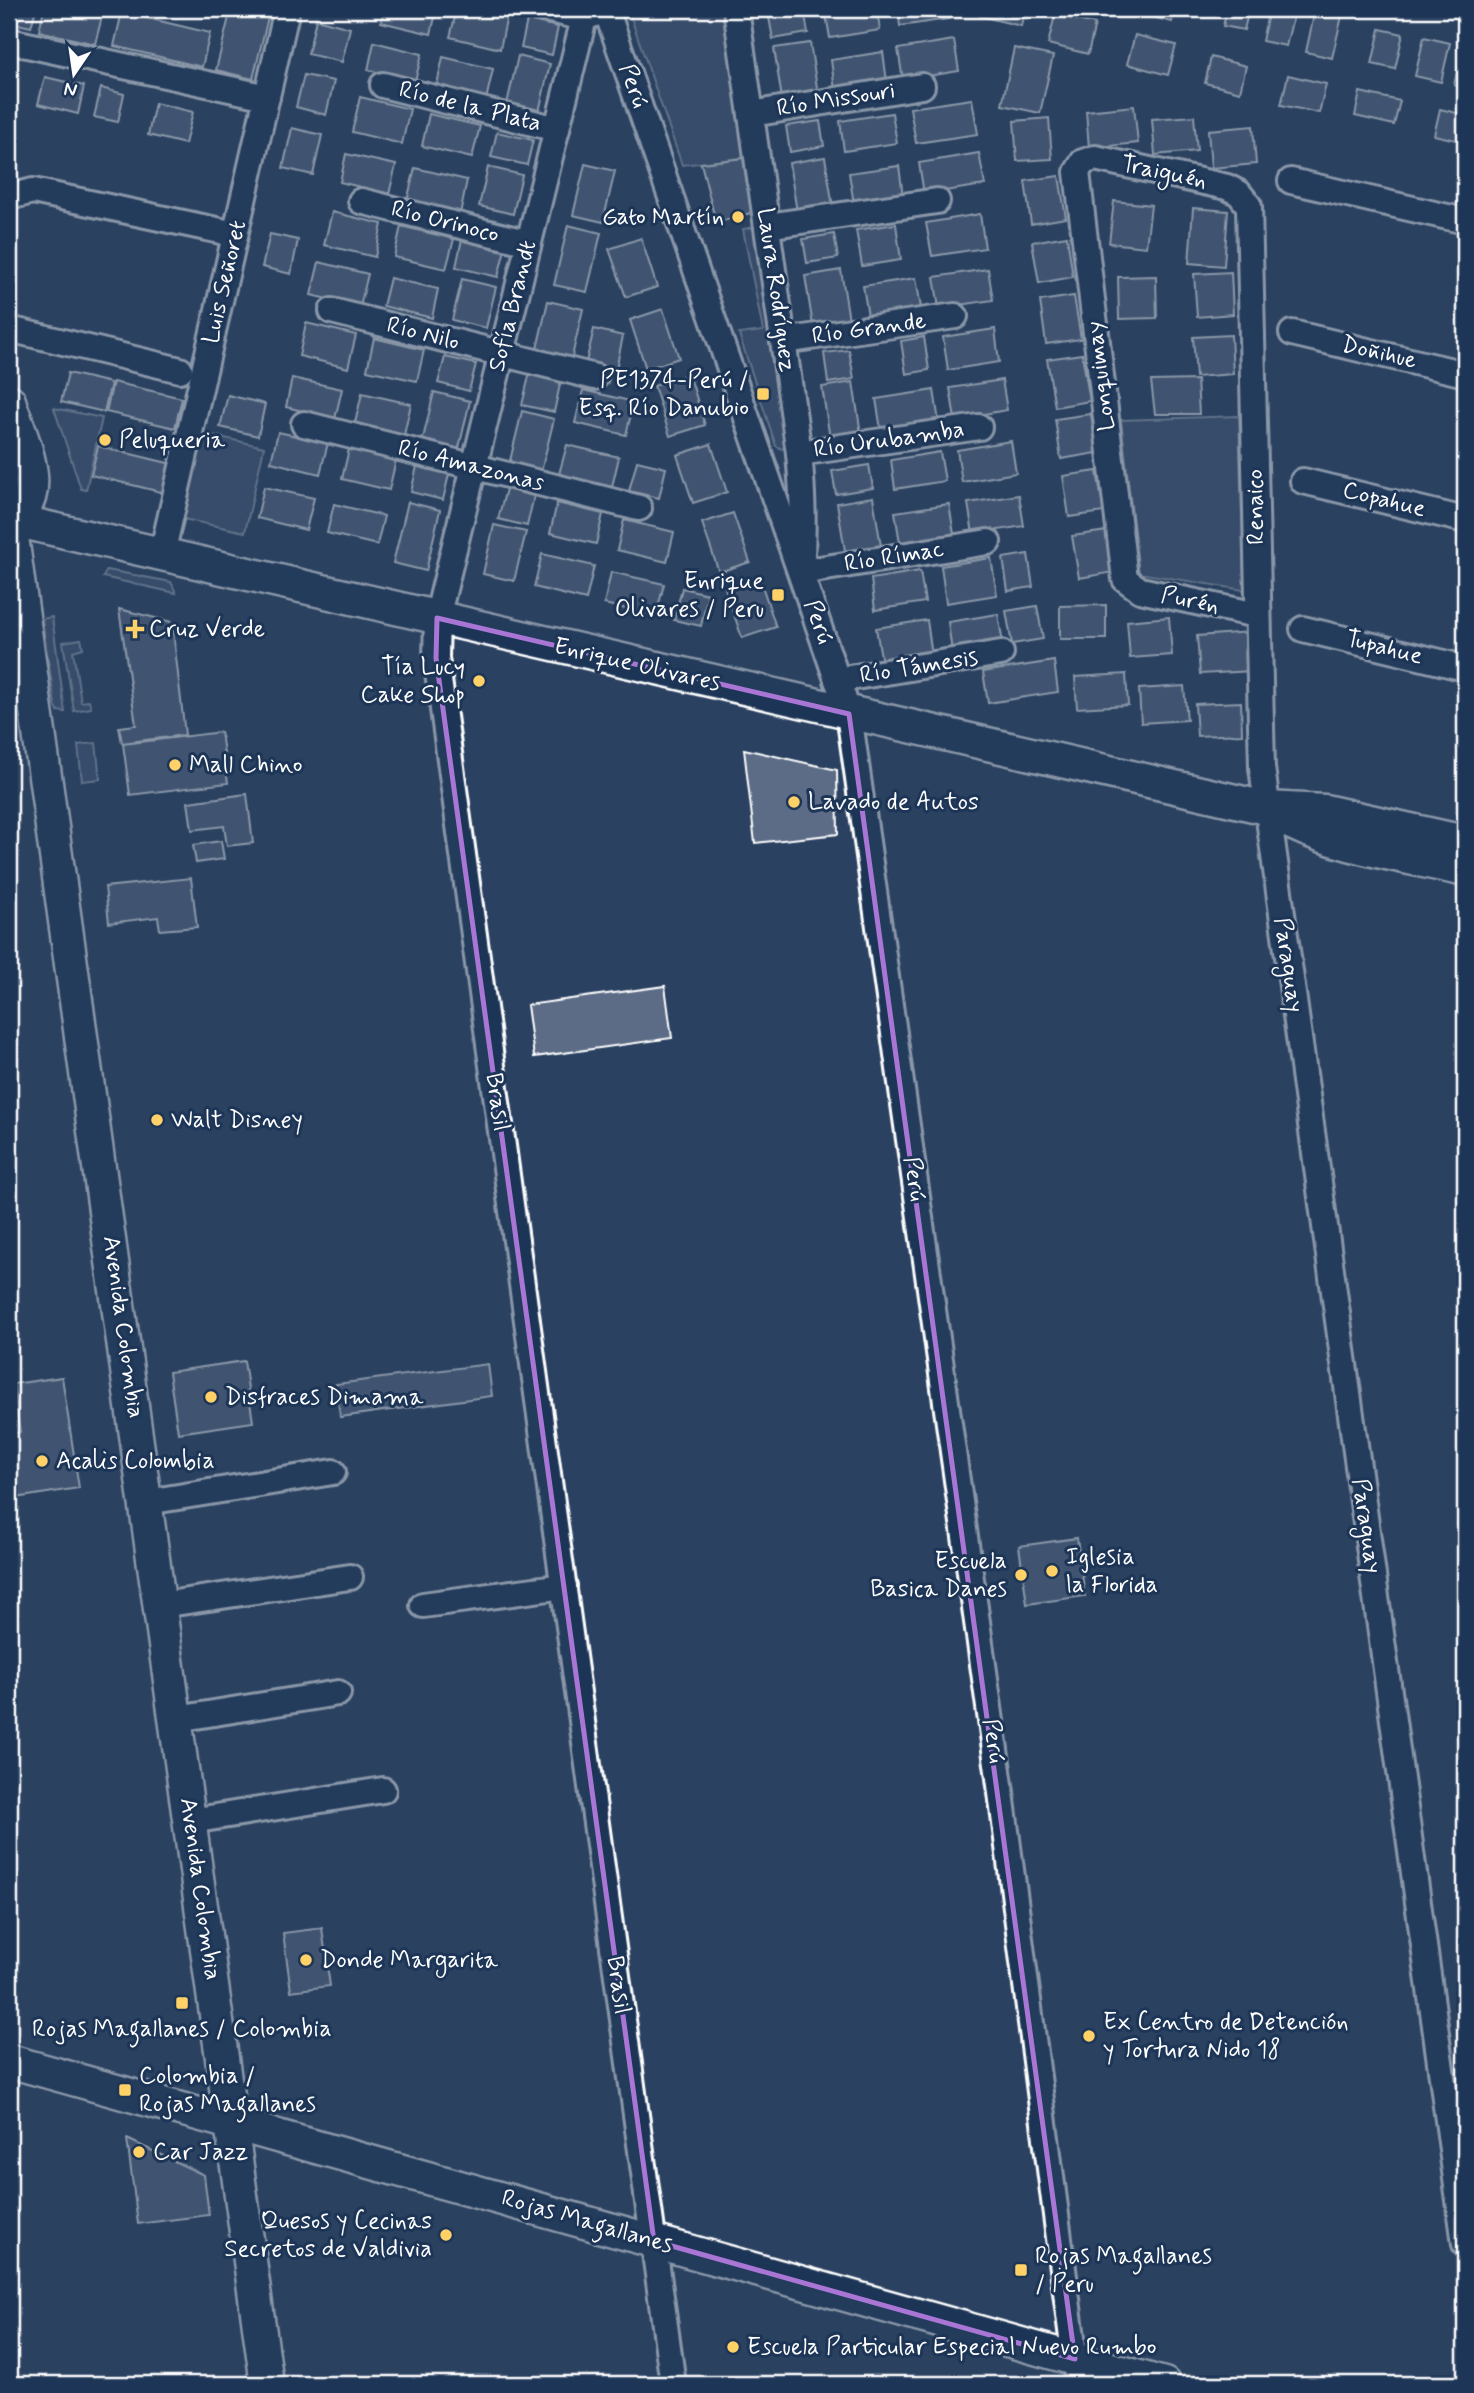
<svg xmlns="http://www.w3.org/2000/svg" width="1474" height="2393" viewBox="0 0 1474 2393" font-family="Mynerve,sans-serif">
<style>
.green{fill:#465975;stroke:#a2acba;stroke-width:2}
.building{fill:#5b6c86;stroke:#fff;stroke-width:2}
.lines{fill:none;stroke-linecap:round;stroke-linejoin:round}
.minor-casing{stroke:#fff;stroke-width:30}
.major-casing{stroke:#fff;stroke-width:37}
.minor{stroke:#1d3557;stroke-width:24}
.major{stroke:#1d3557;stroke-width:32}
.marked{fill:none;stroke:#a976d5;stroke-width:5;stroke-linejoin:round}
.poi-dot{fill:#ffd166;stroke:#1d3557;stroke-width:2.5}
.labels{text-anchor:middle;dominant-baseline:central;stroke-width:6;stroke-linejoin:round;paint-order:stroke}
.street-label{font-size:24px;fill:#fff;stroke:#1d3557}
.poi-label{font-size:24px;fill:#fff;stroke:#1d3557;text-anchor:start}
</style>
<rect width="100%" height="100%" fill="#2a4161"/>
<filter id="ink" filterUnits="userSpaceOnUse"><feTurbulence type="fractalNoise" baseFrequency=".0143" numOctaves="2"/><feDisplacementMap in="SourceGraphic" scale="14" xChannelSelector="R" yChannelSelector="G"/><feConvolveMatrix kernelMatrix="1 2 1 2 8 2 1 2 1" color-interpolation-filters="sRGB"/></filter>
<g filter="url(#ink)">
<g class="green">
<polygon points="628,9 727,9 749,157 682,165"/>
<polygon points="760,226 786,447 782,449 776,446 739,334 763,331 743,229"/>
<polygon points="54,408 102,418 86,490 81,489"/>
<polygon points="1239,416 1244,590 1139,573 1121,420"/>
<polygon points="203,433 264,447 245,532 183,519"/>
<polygon points="107,570 171,582 176,593 103,577"/>
<polygon points="52,617 65,712 58,711 55,705 42,619"/>
<polygon points="81,639 83,648 73,651 81,702 89,701 91,708 74,711 63,642"/>
<polygon points="96,743 100,779 82,781 78,745"/>
</g>
<g class="building">
<polygon points="9,9 36,9 31,27 9,22"/>
<polygon points="44,9 104,9 95,44 39,31"/>
<polygon points="231,9 270,9 253,79 216,70"/>
<polygon points="384,9 437,9 431,34 381,22"/>
<polygon points="457,9 475,9 507,16 500,49 450,37"/>
<polygon points="793,9 804,9 808,33 773,39 768,12"/>
<polygon points="825,9 877,9 880,30 830,38"/>
<polygon points="898,9 948,9 949,19 900,26"/>
<polygon points="982,9 1025,9 1021,26 980,16"/>
<polygon points="1146,9 1175,9 1172,22 1144,15"/>
<polygon points="1227,9 1249,9 1244,30 1223,26"/>
<polygon points="1269,9 1295,9 1286,46 1262,41"/>
<polygon points="1315,10 1342,16 1332,58 1306,52"/>
<polygon points="122,12 210,33 202,67 114,46"/>
<polygon points="1055,15 1095,24 1088,54 1048,44"/>
<polygon points="316,19 350,28 342,62 308,54"/>
<polygon points="527,20 558,27 552,55 521,48"/>
<polygon points="1380,29 1403,34 1395,69 1372,64"/>
<polygon points="1135,35 1176,45 1168,75 1127,64"/>
<polygon points="1424,37 1450,43 1441,82 1415,76"/>
<polygon points="954,40 959,71 903,80 898,49"/>
<polygon points="374,42 422,54 415,81 368,70"/>
<polygon points="810,43 818,94 782,99 774,48"/>
<polygon points="1463,47 1465,48 1465,88 1454,85"/>
<polygon points="1014,48 1053,56 1040,113 1002,105"/>
<polygon points="883,52 887,82 835,90 831,60"/>
<polygon points="518,56 550,64 538,116 506,108"/>
<polygon points="443,57 493,69 486,100 436,89"/>
<polygon points="1211,57 1246,66 1240,92 1205,83"/>
<polygon points="304,75 334,81 326,115 296,107"/>
<polygon points="1288,75 1326,84 1319,113 1281,105"/>
<polygon points="45,77 84,86 78,114 38,104"/>
<polygon points="101,88 124,94 118,122 94,117"/>
<polygon points="1360,92 1400,101 1394,125 1355,116"/>
<polygon points="360,97 410,109 402,144 352,132"/>
<polygon points="972,99 978,134 916,143 910,108"/>
<polygon points="155,103 193,112 185,144 148,135"/>
<polygon points="1134,106 1138,143 1089,148 1086,111"/>
<polygon points="1440,109 1465,115 1465,142 1434,135"/>
<polygon points="892,113 897,143 844,151 840,121"/>
<polygon points="429,114 480,126 472,158 422,146"/>
<polygon points="1194,116 1197,151 1155,155 1152,119"/>
<polygon points="1049,118 1052,159 1017,161 1014,121"/>
<polygon points="820,121 824,146 790,152 786,126"/>
<polygon points="1253,126 1256,164 1211,168 1208,130"/>
<polygon points="292,128 322,135 313,175 283,168"/>
<polygon points="497,132 533,140 527,165 491,157"/>
<polygon points="979,153 985,185 924,194 919,163"/>
<polygon points="346,154 396,165 389,194 340,182"/>
<polygon points="825,157 833,207 797,212 789,163"/>
<polygon points="744,158 754,212 716,223 701,163"/>
<polygon points="585,164 615,171 603,222 573,215"/>
<polygon points="899,166 903,196 854,204 849,173"/>
<polygon points="488,167 522,175 513,214 479,206"/>
<polygon points="415,168 467,180 460,214 407,201"/>
<polygon points="1059,176 1066,218 1031,224 1025,181"/>
<polygon points="1114,201 1151,205 1146,247 1109,243"/>
<polygon points="1193,208 1228,211 1224,266 1189,263"/>
<polygon points="332,212 382,224 375,257 324,245"/>
<polygon points="980,214 985,248 932,256 926,223"/>
<polygon points="896,224 901,260 862,266 856,230"/>
<polygon points="568,225 601,233 587,292 554,285"/>
<polygon points="401,226 454,239 446,269 394,257"/>
<polygon points="270,234 298,240 291,274 262,267"/>
<polygon points="834,234 838,258 807,263 803,239"/>
<polygon points="1067,236 1073,277 1039,283 1032,242"/>
<polygon points="641,238 657,287 626,297 609,249"/>
<polygon points="462,239 505,249 498,277 456,267"/>
<polygon points="319,262 368,274 360,307 311,295"/>
<polygon points="988,269 993,300 939,308 934,277"/>
<polygon points="841,270 849,320 813,326 805,276"/>
<polygon points="1231,272 1233,314 1197,317 1194,274"/>
<polygon points="1156,276 1157,318 1119,319 1118,277"/>
<polygon points="390,278 438,289 432,318 383,306"/>
<polygon points="916,278 921,308 868,316 863,286"/>
<polygon points="462,279 496,287 486,328 452,320"/>
<polygon points="1074,296 1081,339 1046,344 1040,301"/>
<polygon points="548,301 583,309 571,361 536,353"/>
<polygon points="663,309 679,358 646,369 630,320"/>
<polygon points="306,323 356,335 348,368 299,356"/>
<polygon points="594,329 623,336 616,369 586,362"/>
<polygon points="995,329 999,362 948,370 943,337"/>
<polygon points="1231,335 1233,374 1196,377 1193,337"/>
<polygon points="924,337 929,370 906,374 901,341"/>
<polygon points="374,338 424,350 417,381 367,370"/>
<polygon points="849,350 854,379 828,383 824,353"/>
<polygon points="1082,354 1090,401 1055,407 1047,359"/>
<polygon points="445,357 476,364 469,391 438,383"/>
<polygon points="530,372 561,380 554,412 522,405"/>
<polygon points="68,373 111,383 104,412 61,402"/>
<polygon points="689,374 705,425 670,436 654,386"/>
<polygon points="292,378 342,389 335,419 286,407"/>
<polygon points="1002,380 1007,410 955,419 950,388"/>
<polygon points="1197,380 1199,414 1155,414 1151,381"/>
<polygon points="113,382 182,398 175,428 106,412"/>
<polygon points="853,382 861,434 830,439 822,387"/>
<polygon points="583,390 634,402 626,435 575,423"/>
<polygon points="934,390 939,422 881,430 876,399"/>
<polygon points="434,392 470,401 458,452 422,443"/>
<polygon points="362,393 411,404 404,435 355,423"/>
<polygon points="228,395 265,404 258,436 220,427"/>
<polygon points="522,411 554,419 541,472 509,465"/>
<polygon points="1091,414 1097,453 1061,459 1055,419"/>
<polygon points="278,432 328,443 320,474 271,462"/>
<polygon points="1011,441 1016,473 962,482 957,450"/>
<polygon points="711,444 727,492 693,503 677,455"/>
<polygon points="567,445 619,457 612,487 559,474"/>
<polygon points="98,446 172,464 165,493 91,475"/>
<polygon points="349,449 396,460 389,490 342,479"/>
<polygon points="940,452 945,481 895,489 891,460"/>
<polygon points="637,461 666,468 659,498 629,491"/>
<polygon points="418,462 450,470 443,500 411,492"/>
<polygon points="869,465 873,488 836,494 832,471"/>
<polygon points="1097,471 1104,512 1069,517 1063,476"/>
<polygon points="264,487 314,498 306,530 257,518"/>
<polygon points="506,489 534,496 527,526 498,519"/>
<polygon points="1019,495 1024,526 973,534 968,503"/>
<polygon points="873,497 881,546 845,551 837,503"/>
<polygon points="408,502 440,510 426,571 393,563"/>
<polygon points="557,503 603,514 596,544 550,533"/>
<polygon points="334,504 384,516 377,545 327,533"/>
<polygon points="949,504 954,534 900,543 895,512"/>
<polygon points="733,513 750,562 719,572 702,523"/>
<polygon points="624,520 674,532 667,562 617,550"/>
<polygon points="494,525 526,532 514,581 483,574"/>
<polygon points="1107,531 1114,572 1079,578 1072,536"/>
<polygon points="542,554 594,566 586,600 534,587"/>
<polygon points="1028,554 1033,587 1008,591 1003,558"/>
<polygon points="991,558 997,595 946,603 941,566"/>
<polygon points="920,571 925,602 875,610 871,579"/>
<polygon points="611,572 664,584 656,616 604,604"/>
<polygon points="759,577 776,627 742,638 725,588"/>
<polygon points="682,588 708,594 701,626 674,620"/>
<polygon points="1106,605 1106,639 1060,639 1060,606"/>
<polygon points="1037,606 1043,639 1012,644 1006,611"/>
<polygon points="119,609 172,622 185,735 122,743 119,727 136,725"/>
<polygon points="998,614 1003,644 952,652 948,622"/>
<polygon points="1169,617 1172,655 1130,658 1127,621"/>
<polygon points="927,620 932,656 882,663 876,628"/>
<polygon points="1251,632 1253,671 1200,674 1197,636"/>
<polygon points="1054,661 1058,692 988,703 983,672"/>
<polygon points="1126,674 1128,705 1077,708 1075,677"/>
<polygon points="1184,686 1187,720 1141,723 1139,689"/>
<polygon points="1241,702 1242,734 1197,736 1195,704"/>
<polygon points="221,732 228,783 130,795 123,744"/>
<polygon points="744,749 837,770 838,834 755,843"/>
<polygon points="247,794 253,843 227,846 224,826 192,830 188,802"/>
<polygon points="221,841 224,859 196,863 193,845"/>
<polygon points="191,878 197,927 160,930 158,917 109,923 105,887"/>
<polygon points="665,986 672,1038 534,1057 527,1005"/>
<polygon points="244,1361 253,1422 178,1433 169,1372"/>
<polygon points="488,1364 492,1396 340,1417 336,1384"/>
<polygon points="62,1377 79,1488 9,1499 9,1434 20,1432 13,1384"/>
<polygon points="1077,1538 1085,1596 1027,1604 1019,1546"/>
<polygon points="322,1928 330,1986 291,1991 283,1933"/>
<polygon points="127,2139 204,2175 209,2215 138,2224"/>
</g>
<g class="lines">
<defs>
<g id="minor">
<polyline points="546,9 584,18"/>
<polyline points="606,9 849,714 1000,1785 1078,2384"/>
<path d="M736,9l63,444c4,40 5,79 2,119l187,-30"/>
<polyline points="606,10 584,18 437,618 436,658 673,2384"/>
<polyline points="9,41 267,97"/>
<polyline points="383,85 557,129"/>
<polyline points="751,114 922,86"/>
<polyline points="1291,181 1465,221"/>
<polyline points="9,197 33,191 235,234"/>
<polyline points="361,201 529,243"/>
<polyline points="767,226 937,201"/>
<polyline points="332,311 595,377"/>
<polyline points="9,329 180,370"/>
<polyline points="1292,333 1465,374"/>
<polyline points="783,341 955,316"/>
<polyline points="304,424 639,508"/>
<polyline points="799,453 979,427"/>
<polyline points="1303,481 1465,520"/>
<polyline points="162,554 287,9"/>
<polyline points="1257,615 1140,590 1125,579 1077,172 1083,162 1095,158 1227,187 1239,193 1249,206 1262,768 1465,2244"/>
<polyline points="1303,629 1465,668"/>
<polyline points="837,680 1001,653"/>
<polyline points="147,1502 333,1472"/>
<polyline points="161,1605 350,1577"/>
<polyline points="423,1605 564,1586"/>
<polyline points="177,1719 338,1693"/>
<polyline points="191,1821 383,1790"/>
</g>
<g id="major">
<path d="M9,401c11,36 43,94 2,119"/>
<polyline points="9,515 267,2384"/>
<polyline points="9,519 1266,808 1325,811 1465,842"/>
<path d="M1273,813c57,34 129,42 192,57"/>
<polyline points="9,2061 1164,2384"/>
</g>
</defs>
<use href="#minor" class="minor-casing"/>
<use href="#major" class="major-casing"/>
<use href="#minor" class="minor"/>
<use href="#major" class="major"/>
</g>
</g>
<path d="M0 0H1474V2393H0ZM437,618l412,96 226,1645 -421,-118 -218,-1583z" fill="#2a4161" fill-opacity=".55" fill-rule="evenodd"/>
<path class="marked" d="M437,618l412,96 226,1645 -421,-118 -218,-1583z"/>
<g class="poi-dot">
<circle cx="738" cy="217" r="7"/>
<rect x="756" y="387" width="14" height="14" rx="3.5"/>
<circle cx="105" cy="440" r="7"/>
<rect x="771" y="588" width="14" height="14" rx="3.5"/>
<path d="M131.5 618.5h7v7h7v7h-7v7h-7v-7h-7v-7h7z"/>
<circle cx="479" cy="681" r="7"/>
<circle cx="175" cy="765" r="7"/>
<circle cx="794" cy="802" r="7"/>
<circle cx="157" cy="1120" r="7"/>
<circle cx="211" cy="1397" r="7"/>
<circle cx="42" cy="1461" r="7"/>
<circle cx="1052" cy="1571" r="7"/>
<circle cx="1021" cy="1575" r="7"/>
<circle cx="306" cy="1960" r="7"/>
<rect x="175" y="1996" width="14" height="14" rx="3.5"/>
<circle cx="1089" cy="2036" r="7"/>
<rect x="118" y="2083" width="14" height="14" rx="3.5"/>
<circle cx="139" cy="2152" r="7"/>
<circle cx="446" cy="2235" r="7"/>
<rect x="1014" y="2263" width="14" height="14" rx="3.5"/>
<circle cx="733" cy="2347" r="7"/>
</g>
<g class="labels">
<g class="street-label">
<text transform="translate(633 86) rotate(71)">Perú</text>
<text transform="translate(836 100) rotate(-9)">Río Missouri</text>
<text transform="translate(470 107) rotate(14)">Río de la Plata</text>
<text transform="translate(1164 173) rotate(12)">Traiguén</text>
<text transform="translate(445 222) rotate(14)">Río Orinoco</text>
<text transform="translate(225 282) rotate(-77)">Luis Señoret</text>
<text transform="translate(776 290) rotate(82)">Laura Rodríguez</text>
<text transform="translate(513 306) rotate(-76)">Sofía Brandt</text>
<text transform="translate(869 329) rotate(-8)">Río Grande</text>
<text transform="translate(423 334) rotate(14)">Río Nilo</text>
<text transform="translate(1379 353) rotate(13)">Doñihue</text>
<text transform="translate(1101 376) rotate(-97)">Lonquimay</text>
<text transform="translate(889 440) rotate(-8)">Río Urubamba</text>
<text transform="translate(471 466) rotate(14)">Río Amazonas</text>
<text transform="translate(1384 500) rotate(14)">Copahue</text>
<text transform="translate(1256 507) rotate(-91)">Renaico</text>
<text transform="translate(894 557) rotate(-9)">Río Rímac</text>
<text transform="translate(1190 601) rotate(12)">Purén</text>
<text transform="translate(818 622) rotate(71)">Perú</text>
<text transform="translate(1384 648) rotate(14)">Tupahue</text>
<text transform="translate(637 665) rotate(13)">Enrique Olivares</text>
<text transform="translate(919 667) rotate(-9)">Río Támesis</text>
<text transform="translate(1288 965) rotate(82)">Paraguay</text>
<text transform="translate(497 1102) rotate(82)">Brasil</text>
<text transform="translate(914 1179) rotate(82)">Perú</text>
<text transform="translate(123 1327) rotate(82)">Avenida Colombia</text>
<text transform="translate(1366 1526) rotate(82)">Paraguay</text>
<text transform="translate(993 1741) rotate(82)">Perú</text>
<text transform="translate(200 1889) rotate(82)">Avenida Colombia</text>
<text transform="translate(618 1985) rotate(82)">Brasil</text>
<text transform="translate(587 2222) rotate(16)">Rojas Magallanes</text>
</g>
<g class="poi-label">
<text x="724" y="217" text-anchor="end">Gato Martín</text>
<text x="749" y="380" text-anchor="end">PE1374-Perú /<tspan x="749" dy="28">Esq. Río Danubio</tspan></text>
<text x="119" y="440">Peluqueria</text>
<text x="764" y="581" text-anchor="end">Enrique<tspan x="764" dy="28">Olivares / Peru</tspan></text>
<text x="149" y="629">Cruz Verde</text>
<text x="465" y="667" text-anchor="end">Tía Lucy<tspan x="465" dy="28">Cake Shop</tspan></text>
<text x="189" y="765">Mall Chino</text>
<text x="808" y="802">Lavado de Autos</text>
<text x="171" y="1120">Walt Disney</text>
<text x="225" y="1397">Disfraces Dimama</text>
<text x="56" y="1461">Acalis Colombia</text>
<text x="1066" y="1557">Iglesia<tspan x="1066" dy="28">la Florida</tspan></text>
<text x="1007" y="1561" text-anchor="end">Escuela<tspan x="1007" dy="28">Basica Danes</tspan></text>
<text x="320" y="1960">Donde Margarita</text>
<text x="1103" y="2022">Ex Centro de Detención<tspan x="1103" dy="28">y Tortura Nido 18</tspan></text>
<text x="182" y="2029" text-anchor="middle">Rojas Magallanes / Colombia</text>
<text x="139" y="2076">Colombia /<tspan x="139" dy="28">Rojas Magallanes</tspan></text>
<text x="153" y="2152">Car Jazz</text>
<text x="432" y="2221" text-anchor="end">Quesos y Cecinas<tspan x="432" dy="28">Secretos de Valdivia</tspan></text>
<text x="1035" y="2256">Rojas Magallanes<tspan x="1035" dy="28">/ Peru</tspan></text>
<text x="747" y="2347">Escuela Particular Especial Nuevo Rumbo</text>
</g>
</g>
<rect width="1474" height="2393" fill="none" stroke="#1d3557" stroke-width="35"/>
<rect x="18" y="18" width="1439" height="2358" fill="none" stroke="#fff" stroke-width="2.5" filter="url(#ink)"/>
<g transform="translate(74 74) rotate(193)" stroke="#1d3557" stroke-width="5" paint-order="stroke">
<path d="M0-5L12 26L0 18L-12 26Z" fill="#ffffff"/>
<text y="-10" font-size="19" font-weight="bold" text-anchor="middle" fill="#ffffff">N</text>
</g>
</svg>
